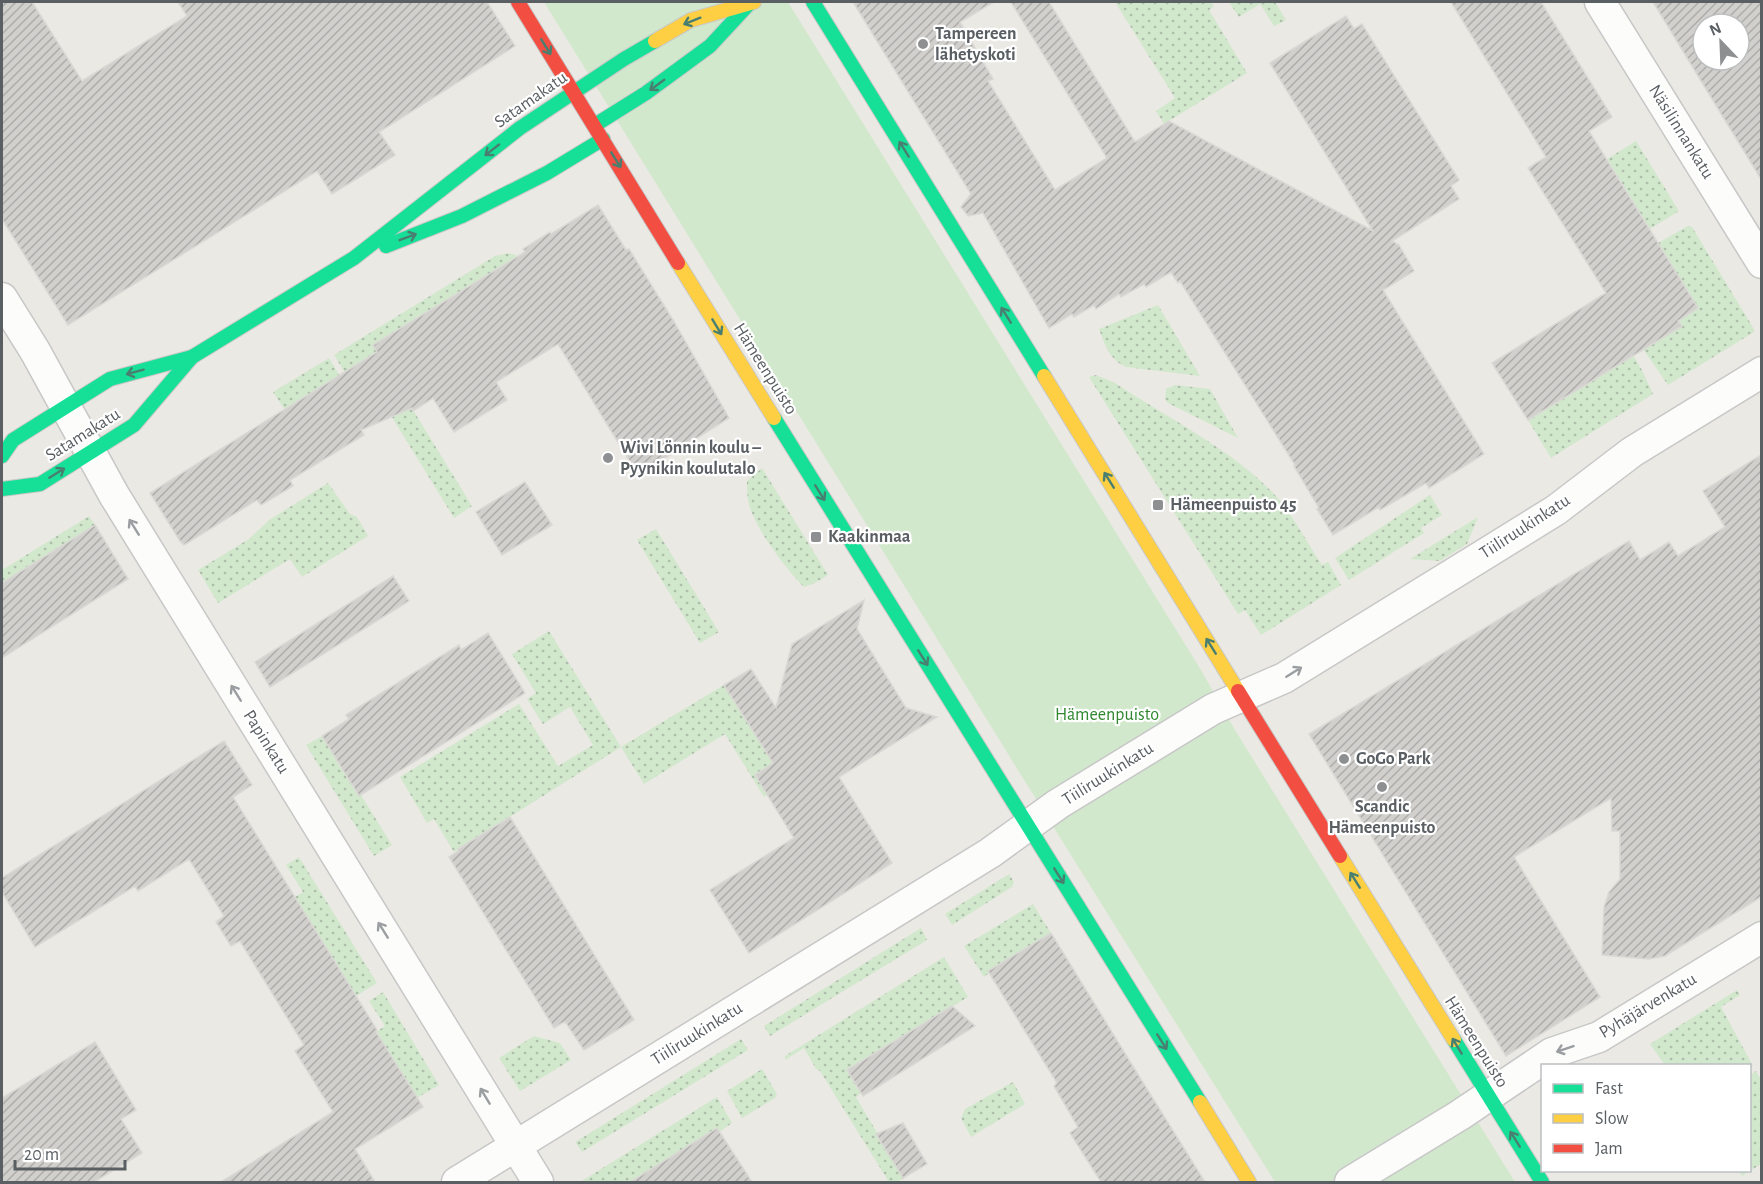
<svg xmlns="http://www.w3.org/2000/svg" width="1763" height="1184" viewBox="0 0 1763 1184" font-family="'Alegreya Sans',sans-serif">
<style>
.grass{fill:url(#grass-dots)}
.green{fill:#d2e8cd}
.building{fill:url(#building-hatch);stroke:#dad8d4;stroke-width:1.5;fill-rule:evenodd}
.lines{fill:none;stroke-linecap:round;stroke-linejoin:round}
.street-casing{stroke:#c7c7c7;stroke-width:33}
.fast-casing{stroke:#c8c8c8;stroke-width:16}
.slow-casing{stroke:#c8c8c8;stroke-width:16}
.jam-casing{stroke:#c8c8c8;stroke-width:16}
.street{stroke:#fcfcfb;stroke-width:30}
.fast{stroke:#16e098;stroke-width:14}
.slow{stroke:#ffcf43;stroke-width:14}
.jam{stroke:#f24e42;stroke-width:14}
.oneway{stroke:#497f70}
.oneway2{stroke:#9b9ea0}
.poi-dot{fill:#8d8f90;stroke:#fff;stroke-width:2}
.labels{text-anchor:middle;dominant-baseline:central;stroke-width:4.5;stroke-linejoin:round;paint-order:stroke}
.poi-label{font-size:18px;font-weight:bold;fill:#5a5f63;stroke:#fff;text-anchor:start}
.street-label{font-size:18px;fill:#5a5f63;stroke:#fff}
.park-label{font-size:18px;fill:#2f872e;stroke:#fff}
</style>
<defs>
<pattern id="grass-dots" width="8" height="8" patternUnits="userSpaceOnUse" patternTransform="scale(1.5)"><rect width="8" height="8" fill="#d2e8cd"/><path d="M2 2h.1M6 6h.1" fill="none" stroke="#adbfaa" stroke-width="1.8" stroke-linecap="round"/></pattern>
<pattern id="building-hatch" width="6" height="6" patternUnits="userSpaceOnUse" patternTransform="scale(1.5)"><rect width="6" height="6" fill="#d1d0cd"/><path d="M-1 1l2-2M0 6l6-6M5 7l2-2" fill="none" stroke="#adacaa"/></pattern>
</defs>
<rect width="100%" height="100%" fill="#ebe9e4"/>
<g class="grass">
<polygon points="1115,2 1211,2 1214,6 1209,10 1247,73 1164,124 1156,111 1175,98"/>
<polygon points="1229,2 1275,2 1286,20 1274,26 1260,4 1239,17"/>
<polygon points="1636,141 1679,211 1650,229 1607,159"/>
<polygon points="1688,226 1692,227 1754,329 1754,332 1668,385 1643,349 1681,326 1678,321 1698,308 1658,243"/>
<polygon points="509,253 518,256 373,345 472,506 454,518 390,414 376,423 334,355 495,256"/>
<path d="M1158,305l42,71 -74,-9c-17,-8 -21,-22 -27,-38z"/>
<polygon points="1633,355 1643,372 1653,394 1551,458 1528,420"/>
<polygon points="329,358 370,426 362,431 285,410 273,392"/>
<path d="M1096,375l19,8 17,11c43,27 102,59 137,95 22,21 36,51 53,76l6,-3 13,23 -80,50 -16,-25 -7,4 -149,-237z"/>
<polygon points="1175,385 1210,389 1238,438 1168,403 1165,399 1166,389"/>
<path d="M762,468l66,107 -13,8 -11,4c-18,-18 -52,-62 -56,-87 -1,-6 -1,-13 -1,-19z"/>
<polygon points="328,483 350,514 357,517 368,536 302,577 290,559 218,603 198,570 249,539 269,520"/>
<polygon points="1430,495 1442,515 1421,528 1424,533 1349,580 1335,558"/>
<polygon points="89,516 95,525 2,583 2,570"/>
<polygon points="1478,517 1467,544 1440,561 1410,559"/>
<polygon points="656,529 719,632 700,643 637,540"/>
<polygon points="549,631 621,747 724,685 773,763 755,775 767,795 764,797 725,734 644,784 621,747 454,852 434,819 427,823 400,777 519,704 558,766 593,745 570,707 543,724 527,699 536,693 512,654"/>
<polygon points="322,736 357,794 361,795 392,845 374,856 306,745"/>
<polygon points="299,857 377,983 356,996 295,897 303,892 286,865"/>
<polygon points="1009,874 1014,882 1012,887 952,925 945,914"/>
<polygon points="1033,904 1051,933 989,971 989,973 984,977 964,946"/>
<polygon points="921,928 927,940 770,1036 764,1026"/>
<polygon points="944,957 968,997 847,1070 861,1093 856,1097 904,1178 897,1182 889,1182 820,1071 816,1069 804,1048 785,1060 785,1056"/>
<polygon points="1737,990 1740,995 1721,1007 1753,1066 1750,1068 1750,1066 1665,1065 1650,1044"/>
<polygon points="383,992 439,1085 417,1098 376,1032 385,1026 369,1001"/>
<polygon points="534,1036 560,1043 571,1060 520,1091 499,1058"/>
<polygon points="741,1039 748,1050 582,1152 575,1142 577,1141"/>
<polygon points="762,1069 777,1094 775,1098 742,1118 727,1091"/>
<polygon points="1756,1071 1761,1080 1761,1164 1742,1176 1739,1171 1750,1170 1750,1075"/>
<polygon points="1013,1082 1025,1104 971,1137 961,1118 965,1109"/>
<polygon points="717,1097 732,1123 719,1132 717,1128 634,1182 580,1182"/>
</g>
<polygon class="green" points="544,2 788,2 1201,670 1235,730 1515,1182 1275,1182 1021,775"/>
<g class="building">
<polygon points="2,2 32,2 82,81 187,16 178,2 487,2 515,46 379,132 395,155 332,194 317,171 68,325 2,219"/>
<polygon points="853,2 994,2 960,22 993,79 988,81 1055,190 1107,158 1011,2 1049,2 1135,142 1169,121 1373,231 1270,63 1346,16 1354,29 1362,24 1459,180 1451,186 1459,199 1392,241 1399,245 1414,271 1383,290 1484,454 1429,488 1426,483 1380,510 1379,507 1333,535 1317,509 1319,508 1294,466 1295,465 1180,281 1178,283 1171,272 1146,287 1144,284 1121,297 1119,294 1096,309 1094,305 1074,317 1072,314 1049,328 983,213 968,216 961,207 971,194"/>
<polygon points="1451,2 1541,2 1612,117 1589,131 1698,308 1678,321 1682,326 1528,420 1492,363 1606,293 1528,168 1546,157"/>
<path d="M1653,2h108v177l-41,-67zM1703,24h36v36h-36z"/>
<polygon points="598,205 626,250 629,249 673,320 729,418 638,475 558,344 496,382 507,400 454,432 433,398 413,411 412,408 361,430 364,435 290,480 293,486 261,505 257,500 184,545 180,541 150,493 377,352 373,345 525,252 523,249 550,232 551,234"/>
<polygon points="1761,455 1761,897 1665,956 1649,959 1602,955 1604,907 1609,892 1620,879 1620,831 1612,831 1611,798 1514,857 1600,997 1506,1056 1309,734 1629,541 1640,560 1669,542 1678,556 1725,527 1703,491"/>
<polygon points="525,482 552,525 502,555 476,512"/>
<polygon points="95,525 128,579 2,658 2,583"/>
<polygon points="393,576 409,601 270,687 255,662"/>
<polygon points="864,600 857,629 906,708 937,717 839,777 892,863 749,953 710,890 794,838 755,775 773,763 724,685 751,669 776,708 792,644"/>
<polygon points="488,633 525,693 359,796 322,736 349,719 346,715 417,671 459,645 461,650"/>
<polygon points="224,741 252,785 233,797 377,1030 376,1032 423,1107 355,1149 375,1182 221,1182 333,1112 295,1051 304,1045 240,941 231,946 216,922 224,916 189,859 138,891 135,886 35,947 2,892 2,878"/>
<polygon points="510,817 634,1020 584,1050 566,1023 564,1022 554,1028 449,857 458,851 458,849"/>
<polygon points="1051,933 1134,1068 1205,1182 1101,1182 1070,1133 1078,1127 1054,1086 1057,1083 988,971"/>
<polygon points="952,1006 975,1026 863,1096 847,1070"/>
<polygon points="95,1042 136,1110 121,1119 142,1153 94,1182 2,1182 2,1098"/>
<polygon points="903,1123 927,1164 903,1178 876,1134"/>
<polygon points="717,1128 752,1182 630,1182"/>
</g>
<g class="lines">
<defs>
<g id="street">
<polyline points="1600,2 1762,263"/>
<polyline points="2,298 35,351 114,495 538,1182"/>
<polyline points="457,1182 990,853 1058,804 1213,709 1284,678 1477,559 1556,510 1632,452 1762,372"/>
<polyline points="1350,1182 1460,1115 1552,1053 1599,1037 1762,937"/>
</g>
<g id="fast">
<polyline points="813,2 1044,376"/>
<polyline points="595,125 646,93 710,46 748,5"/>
<polyline points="386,246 462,216 547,173 603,139"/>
<polyline points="774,418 1200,1102"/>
<polyline points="2,456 13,440 110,379 192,357 354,258 520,128 624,59 655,41"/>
<polyline points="2,489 40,484 134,425 192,357"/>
<polyline points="1454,1040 1542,1182"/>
</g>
<g id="slow">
<polyline points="655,41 691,20 754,2"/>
<polyline points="678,263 774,418"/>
<polyline points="1044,376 1238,691"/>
<polyline points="1340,856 1454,1040"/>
<polyline points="1200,1102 1249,1182"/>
</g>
<g id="jam">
<polyline points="518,2 678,263"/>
<polyline points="1238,691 1340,856"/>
</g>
</defs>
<use href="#street" class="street-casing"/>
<use href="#fast" class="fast-casing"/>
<use href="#slow" class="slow-casing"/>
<use href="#jam" class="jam-casing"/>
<use href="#street" class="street"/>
<use href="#fast" class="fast"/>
<use href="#slow" class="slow"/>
<use href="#jam" class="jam"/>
</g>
<defs><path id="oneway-shaft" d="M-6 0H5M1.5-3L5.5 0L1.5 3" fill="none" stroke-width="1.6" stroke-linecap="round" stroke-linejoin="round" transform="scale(1.5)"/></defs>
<g class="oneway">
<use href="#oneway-shaft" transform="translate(692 21) rotate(158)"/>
<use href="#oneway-shaft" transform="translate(546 47) rotate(58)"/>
<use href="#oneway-shaft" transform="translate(657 85) rotate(144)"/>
<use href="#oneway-shaft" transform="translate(904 149) rotate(-122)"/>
<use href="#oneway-shaft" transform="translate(492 150) rotate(142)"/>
<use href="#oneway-shaft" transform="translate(616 160) rotate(58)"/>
<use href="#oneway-shaft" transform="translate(408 237) rotate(-21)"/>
<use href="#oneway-shaft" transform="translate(1006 315) rotate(-122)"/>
<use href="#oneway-shaft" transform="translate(717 327) rotate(59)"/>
<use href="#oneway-shaft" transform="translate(135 372) rotate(165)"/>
<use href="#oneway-shaft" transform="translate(57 473) rotate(-32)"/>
<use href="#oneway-shaft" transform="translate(1109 480) rotate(-122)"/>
<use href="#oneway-shaft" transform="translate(820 493) rotate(58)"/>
<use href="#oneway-shaft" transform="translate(1211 646) rotate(-122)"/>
<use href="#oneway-shaft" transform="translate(923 658) rotate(58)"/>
<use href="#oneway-shaft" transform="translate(1059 876) rotate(58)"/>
<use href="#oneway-shaft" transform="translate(1355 880) rotate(-122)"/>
<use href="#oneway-shaft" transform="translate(1162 1042) rotate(58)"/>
<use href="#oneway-shaft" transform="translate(1457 1046) rotate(-121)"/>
<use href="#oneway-shaft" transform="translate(1515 1139) rotate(-122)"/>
</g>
<g class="oneway2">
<use href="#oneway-shaft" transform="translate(134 527) rotate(-122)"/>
<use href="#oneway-shaft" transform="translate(1294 672) rotate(-32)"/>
<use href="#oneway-shaft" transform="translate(236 693) rotate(-122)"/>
<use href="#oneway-shaft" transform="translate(383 930) rotate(-122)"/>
<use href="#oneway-shaft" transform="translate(1565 1049) rotate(161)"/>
<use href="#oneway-shaft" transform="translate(485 1096) rotate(-121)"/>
</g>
<g class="poi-dot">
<circle cx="923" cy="44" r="6"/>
<circle cx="608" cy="458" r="6"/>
<rect x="1152" y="499" width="12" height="12" rx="3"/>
<rect x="810" y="531" width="12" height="12" rx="3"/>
<circle cx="1344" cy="759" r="6"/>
<circle cx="1382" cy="787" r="6"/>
</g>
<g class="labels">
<g class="poi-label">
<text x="935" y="34">Tampereen<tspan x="935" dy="21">lähetyskoti</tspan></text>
<text x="620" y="448">Wivi Lönnin koulu –<tspan x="620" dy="21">Pyynikin koulutalo</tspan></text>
<text x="1170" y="505">Hämeenpuisto 45</text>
<text x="828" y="537">Kaakinmaa</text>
<text x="1356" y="759">GoGo Park</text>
<text x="1382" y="807" text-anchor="middle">Scandic<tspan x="1382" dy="21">Hämeenpuisto</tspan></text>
</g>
<g class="street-label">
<text transform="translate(531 100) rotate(-35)">Satamakatu</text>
<text transform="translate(1681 132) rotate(58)">Näsilinnankatu</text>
<text transform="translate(765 369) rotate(58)">Hämeenpuisto</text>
<text transform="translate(83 435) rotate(-32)">Satamakatu</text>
<text transform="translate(1525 527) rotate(-33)">Tiiliruukinkatu</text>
<text transform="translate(266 742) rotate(58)">Papinkatu</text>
<text transform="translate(1108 774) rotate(-32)">Tiiliruukinkatu</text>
<text transform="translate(1648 1006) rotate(-31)">Pyhäjärvenkatu</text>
<text transform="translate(697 1034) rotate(-32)">Tiiliruukinkatu</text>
<text transform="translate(1476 1042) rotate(58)">Hämeenpuisto</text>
</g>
<g class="park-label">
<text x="1107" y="715">Hämeenpuisto</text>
</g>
</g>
<rect width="1763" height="1184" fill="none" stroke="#5a5f63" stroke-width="6"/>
<rect x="1541" y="1064" width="210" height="108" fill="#ffffff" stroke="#bdbfc1" stroke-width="1.5"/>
<rect x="1553" y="1084" width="30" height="9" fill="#16e098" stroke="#bdbfc1" stroke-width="1.5"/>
<text x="1595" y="1094" font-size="18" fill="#5a5f63">Fast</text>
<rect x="1553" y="1114" width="30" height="9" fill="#ffcf43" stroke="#bdbfc1" stroke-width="1.5"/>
<text x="1595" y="1124" font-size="18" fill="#5a5f63">Slow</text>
<rect x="1553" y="1144" width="30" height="9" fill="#f24e42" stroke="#bdbfc1" stroke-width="1.5"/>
<text x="1595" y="1154" font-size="18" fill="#5a5f63">Jam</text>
<g transform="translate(1721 42) rotate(337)"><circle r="28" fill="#ffffff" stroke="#bdbfc1" stroke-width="1.5"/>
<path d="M0-4.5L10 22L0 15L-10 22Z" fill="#8d8f90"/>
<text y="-9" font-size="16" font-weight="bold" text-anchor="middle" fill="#5a5f63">N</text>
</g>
<path d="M15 1160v9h110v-9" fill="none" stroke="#5a5f63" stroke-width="3"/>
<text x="24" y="1160" font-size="18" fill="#5a5f63" stroke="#ffffff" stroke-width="4.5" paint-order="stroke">20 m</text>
</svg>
